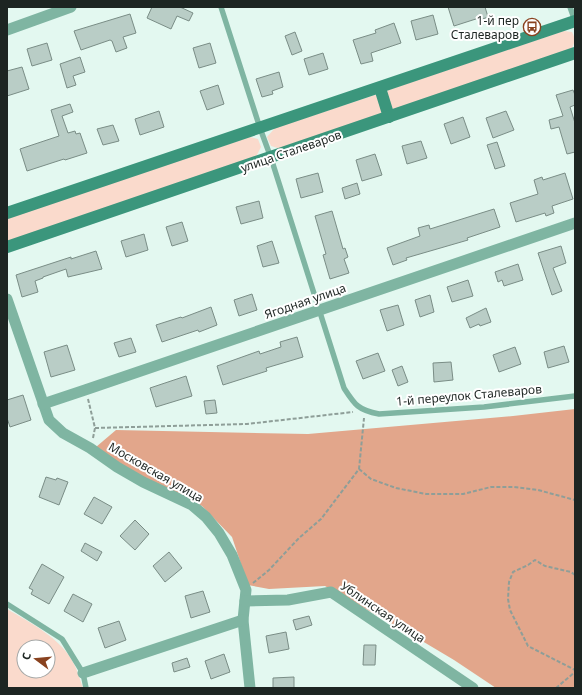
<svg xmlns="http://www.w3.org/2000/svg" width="582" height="695" viewBox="0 0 582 695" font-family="'Noto Sans',sans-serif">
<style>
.green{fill:#fadacc;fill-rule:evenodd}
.forest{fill:#e2a68b}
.building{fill:#b9cdc6;stroke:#7a8d86}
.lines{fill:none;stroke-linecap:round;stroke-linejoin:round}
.path{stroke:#8e9e98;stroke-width:2;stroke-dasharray:4 2;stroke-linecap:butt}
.lane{stroke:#7fb5a2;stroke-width:5.5}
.street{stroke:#7fb5a2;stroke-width:11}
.secondary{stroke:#3b967c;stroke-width:12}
.labels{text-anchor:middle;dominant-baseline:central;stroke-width:4;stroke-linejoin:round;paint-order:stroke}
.poi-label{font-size:12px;fill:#1d2522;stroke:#fff;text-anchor:end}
.street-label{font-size:12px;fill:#1d2522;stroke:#fff}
</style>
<rect width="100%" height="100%" fill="#e3f8f0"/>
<g class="green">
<path d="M564,31l8,1c4,8 3,10 -1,18l-176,60 -6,-3 -3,-11 2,-6z"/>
<polygon points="375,95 378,96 383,110 380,115 281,149 271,146 267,137 275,128"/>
<polygon points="250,137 258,139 261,147 256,157 7,242 7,218"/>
<path d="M7,609c24,14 55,30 67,55 4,8 6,16 9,24h-76zM24,647h24v24h-24z"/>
</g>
<polygon class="forest" points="575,409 575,688 496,688 454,660 412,635 325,586 269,589 248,585 232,537 202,506 137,475 96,447 116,430 308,434 513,416"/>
<g class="building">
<polygon points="152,7 180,7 193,13 189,21 177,16 171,29 147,18"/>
<polygon points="448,7 485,7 488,17 480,20 479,18 454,26"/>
<polygon points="130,14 136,33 123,37 127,48 116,52 112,41 110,40 81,50 74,31"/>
<polygon points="433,15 438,34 416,40 411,21"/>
<polygon points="394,23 401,43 371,53 373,61 361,64 353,40 376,33 375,30"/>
<polygon points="295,32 302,51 292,55 285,36"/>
<polygon points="47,43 52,60 32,66 27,49"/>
<polygon points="210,43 216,63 199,68 193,48"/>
<polygon points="323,53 328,69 309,75 304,59"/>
<polygon points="80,57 85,72 73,76 76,85 67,88 60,64"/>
<polygon points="22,67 29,89 7,96 7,71"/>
<polygon points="279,72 283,87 272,91 273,94 262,97 256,79"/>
<polygon points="218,85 224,104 207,110 200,91"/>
<polygon points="573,90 575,95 575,105 570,107 575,123 575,152 567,154 559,127 551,129 549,120 563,116 556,95"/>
<polygon points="70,104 73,112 62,116 68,133 75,131 76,134 80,133 87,153 65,160 64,159 27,171 20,149 59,136 51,110"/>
<polygon points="159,111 164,127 140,135 135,119"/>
<polygon points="506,111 514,130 493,138 486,118"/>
<polygon points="463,117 470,137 451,144 444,124"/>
<polygon points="113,125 119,141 103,145 97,129"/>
<polygon points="421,141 427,158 407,164 402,146"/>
<polygon points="497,142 505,166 495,169 487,145"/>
<polygon points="375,154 382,175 362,181 356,160"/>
<polygon points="318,173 323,192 301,198 296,179"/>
<polygon points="565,173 573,199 552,206 554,213 546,216 545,213 516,222 510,203 538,194 534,180 542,177 543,180"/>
<polygon points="357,183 360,194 345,199 342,188"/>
<polygon points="259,201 263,218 241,224 236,207"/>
<polygon points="494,209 500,227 467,238 468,240 406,258 407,260 393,265 387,248 420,236 418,228 429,225 430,229"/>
<polygon points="332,211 343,249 345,248 348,257 344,259 349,273 330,279 323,255 326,254 315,216"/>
<polygon points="182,222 188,241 172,246 166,227"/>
<polygon points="144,234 148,250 126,257 121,241"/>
<polygon points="272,241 279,263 263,267 257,246"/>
<polygon points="561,246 566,263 553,268 562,291 552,295 538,253"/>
<polygon points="96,251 102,269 68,277 66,269 43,277 43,278 35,281 38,292 22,297 16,275 71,257 71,259"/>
<polygon points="518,264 523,280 504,286 502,280 498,282 495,272"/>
<polygon points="468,280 473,296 452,302 447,287"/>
<polygon points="252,294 257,310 239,316 234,300"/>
<polygon points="430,295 434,312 420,317 415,300"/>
<polygon points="398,305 404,325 387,331 380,310"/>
<polygon points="211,307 217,325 199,332 198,330 162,342 156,325 181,317 182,318"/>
<polygon points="486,308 491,322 480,326 479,324 470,328 466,318"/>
<polygon points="297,337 303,357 266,368 267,371 223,385 217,366 259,351 260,354 281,347 280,342"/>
<polygon points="131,338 136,352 119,357 114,343"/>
<polygon points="67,345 75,370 51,377 44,352"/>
<polygon points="564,346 569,362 548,368 544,352"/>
<polygon points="515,347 521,364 499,372 493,355"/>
<polygon points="378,353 385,371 363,379 356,361"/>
<polygon points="451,362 453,380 434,382 433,363"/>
<polygon points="402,366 408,382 398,386 392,370"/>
<polygon points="186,376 192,396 156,407 150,388"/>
<polygon points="23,395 31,420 10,427 7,418 7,400"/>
<polygon points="215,400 217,413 206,414 204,401"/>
<polygon points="46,477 56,480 57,478 68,482 59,505 39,497"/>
<polygon points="94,497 112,507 102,524 84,514"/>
<polygon points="135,520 149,534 135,550 120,536"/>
<polygon points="85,543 102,552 97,561 81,551"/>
<polygon points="169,552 182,568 165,582 153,566"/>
<polygon points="42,564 64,577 49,604 31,594 33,590 29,588"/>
<polygon points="203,591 210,612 191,618 185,596"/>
<polygon points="73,594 92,604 83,622 64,611"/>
<polygon points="309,616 312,625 296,630 293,620"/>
<polygon points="119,621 126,640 105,648 98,628"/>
<polygon points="286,632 289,649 269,653 266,636"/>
<polygon points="364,645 376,645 375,665 363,665"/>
<polygon points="224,654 230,672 211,679 205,661"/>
<polygon points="187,658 190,667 174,672 172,663"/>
<polygon points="294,677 294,688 273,688 273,678"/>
</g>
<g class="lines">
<g class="path">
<polyline points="88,399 95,428 93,438"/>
<polyline points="95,428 247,424 353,412"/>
<polyline points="359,469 371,479 396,488 426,494 463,494 491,487 514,487 538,490 575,500"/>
<polyline points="575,575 571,572 545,566 535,560 528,565 513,572 509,582 508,599 510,610 528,646 575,670"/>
<polyline points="253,583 269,570 299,538 321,519 359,469 364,418"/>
<polyline points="556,688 575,672"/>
</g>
<g class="lane">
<path d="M221,7l39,121 11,30 73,230c11,17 14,22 35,26l105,-7 91,-11"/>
<polyline points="570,7 575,21"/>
<polyline points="7,604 62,639 83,673 86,688"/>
</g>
<g class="street">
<polyline points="7,30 71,7"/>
<polyline points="7,299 49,420 63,433 90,448 117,467 143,482 192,505 206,517 219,533 232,555 246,590 243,620 250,688"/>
<polyline points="43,404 85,390 575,223"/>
<polyline points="245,601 288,600 331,592 473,688"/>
<polyline points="83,673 243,620"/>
</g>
<g class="secondary">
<polyline points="380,88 389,117"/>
<polyline points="7,213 575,21"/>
<polyline points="7,247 575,53"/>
</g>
</g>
<defs>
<symbol id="bus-ring" viewBox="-11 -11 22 22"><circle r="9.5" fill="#fff" stroke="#89421f" stroke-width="1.5"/><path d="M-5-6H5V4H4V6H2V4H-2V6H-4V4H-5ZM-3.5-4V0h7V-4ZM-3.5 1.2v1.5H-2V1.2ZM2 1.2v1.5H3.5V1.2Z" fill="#89421f"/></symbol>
</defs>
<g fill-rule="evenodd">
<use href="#bus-ring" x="522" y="17" width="20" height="20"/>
</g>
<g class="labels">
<g class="poi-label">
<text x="519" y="20">1-й пер<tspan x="519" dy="14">Сталеваров</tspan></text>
</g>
<g class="street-label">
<text transform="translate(291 151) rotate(-19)">улица Сталеваров</text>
<text transform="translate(305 301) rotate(-19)">Ягодная улица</text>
<text transform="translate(469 395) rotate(-5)">1-й переулок Сталеваров</text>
<text transform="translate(156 472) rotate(30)">Московская улица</text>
<text transform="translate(383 612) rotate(34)">Ублинская улица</text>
</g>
</g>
<rect width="582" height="695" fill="none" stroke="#1d2522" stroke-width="16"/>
<g transform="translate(36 659) rotate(286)"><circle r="19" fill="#ffffff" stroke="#a5a8a7"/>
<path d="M0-3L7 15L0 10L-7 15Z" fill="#89421f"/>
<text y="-6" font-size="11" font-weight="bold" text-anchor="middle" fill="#1d2522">С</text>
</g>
</svg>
